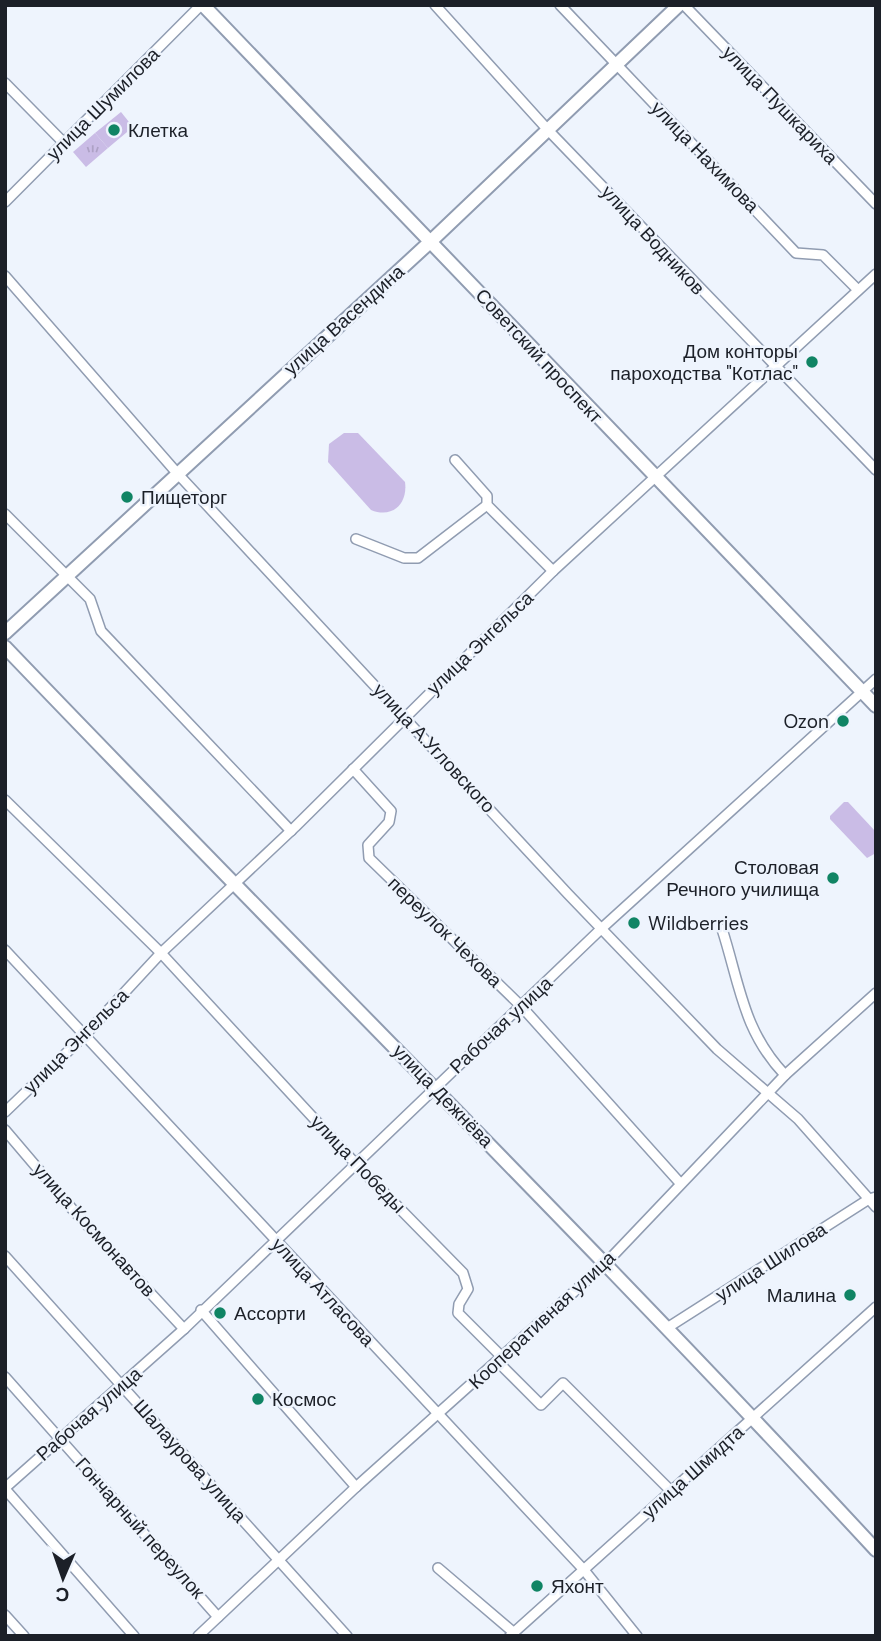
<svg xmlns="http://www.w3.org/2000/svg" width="881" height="1641" viewBox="0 0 881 1641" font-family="'DM Sans',sans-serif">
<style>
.green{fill:#cabce6}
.park{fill:url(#park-tufts)}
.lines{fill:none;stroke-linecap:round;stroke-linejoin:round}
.street-casing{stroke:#909cb1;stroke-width:12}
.secondary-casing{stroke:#909cb1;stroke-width:16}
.street{stroke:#fff;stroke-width:9}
.secondary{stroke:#fff;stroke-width:12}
.poi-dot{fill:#108464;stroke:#eef4fd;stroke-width:2.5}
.labels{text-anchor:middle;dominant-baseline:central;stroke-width:5;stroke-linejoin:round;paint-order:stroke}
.street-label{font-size:19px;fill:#1c2028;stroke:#eef4fd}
.poi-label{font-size:19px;fill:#1c2028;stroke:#eef4fd;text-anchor:start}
</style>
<defs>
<pattern id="park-tufts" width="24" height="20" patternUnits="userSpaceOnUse" patternTransform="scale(1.75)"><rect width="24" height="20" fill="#cabce6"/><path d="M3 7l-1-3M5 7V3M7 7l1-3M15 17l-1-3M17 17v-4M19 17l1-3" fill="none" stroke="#ada1c5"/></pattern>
</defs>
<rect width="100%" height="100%" fill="#eef4fd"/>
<g class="green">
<polygon points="121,112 133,127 108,148 95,133"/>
<path d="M344,433h14l47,49c3,21 -12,37 -34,28l-43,-48 1,-18z"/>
<polygon points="844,802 848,802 876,832 876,853 867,858 830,819 830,816"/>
</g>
<polygon class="park" points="95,133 108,148 86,167 73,152"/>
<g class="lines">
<defs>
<g id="street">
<polyline points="435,5 548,130 876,470"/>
<polyline points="560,5 796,253 823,255 858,290"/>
<polyline points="684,5 876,204"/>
<polyline points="5,83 64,143"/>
<polyline points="5,202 201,5"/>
<polyline points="5,276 177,473 568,894 717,1049 798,1119 876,1207"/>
<polyline points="455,460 487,496 487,505 553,571"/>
<polyline points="5,514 90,599 101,631 291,831"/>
<polyline points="356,539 404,558 418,558 487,505"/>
<polyline points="353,769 391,811 389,822 368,845 369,858 522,1007 680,1183"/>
<polyline points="5,800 161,953 355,1163 463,1273 468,1289 459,1304 458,1313 498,1353 503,1367 541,1405 563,1383 672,1492"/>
<path d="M722,929c18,56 21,102 63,146"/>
<polyline points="5,950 584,1570 637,1636"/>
<polyline points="5,1112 85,1035 161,953 295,827 553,571 876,274"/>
<polyline points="5,1130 73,1210 184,1329"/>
<polyline points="5,1256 347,1636"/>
<polyline points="201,1310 356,1487"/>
<polyline points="667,1328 869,1199 876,1197"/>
<polyline points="5,1377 218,1617"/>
<polyline points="5,1488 184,1329 602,928 876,679"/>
<polyline points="5,1489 134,1636"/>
<polyline points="438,1568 513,1632"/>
<polyline points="5,1615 24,1636"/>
<polyline points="198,1636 356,1487 605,1264 785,1075 876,993"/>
<polyline points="510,1636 876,1307"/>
</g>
<g id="secondary">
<polyline points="203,5 876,706"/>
<polyline points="5,633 430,242 679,5"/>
<path d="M5,647c289,302 587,596 871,903"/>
</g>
</defs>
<use href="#street" class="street-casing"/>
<use href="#secondary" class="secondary-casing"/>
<use href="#street" class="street"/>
<use href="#secondary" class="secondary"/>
</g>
<g class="poi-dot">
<circle cx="114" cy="130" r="7"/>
<circle cx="812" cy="362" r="7"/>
<circle cx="127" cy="497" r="7"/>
<circle cx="843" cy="721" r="7"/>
<circle cx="833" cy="878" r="7"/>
<circle cx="634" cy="923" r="7"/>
<circle cx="850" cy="1295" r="7"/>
<circle cx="220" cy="1313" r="7"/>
<circle cx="258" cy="1399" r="7"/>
<circle cx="537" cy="1586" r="7"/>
</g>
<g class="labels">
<g class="street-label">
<text transform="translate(103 104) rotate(-45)">улица Шумилова</text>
<text transform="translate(780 105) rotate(46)">улица Пушкариха</text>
<text transform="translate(705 157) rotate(46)">улица Нахимова</text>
<text transform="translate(653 240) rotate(47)">улица Водников</text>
<text transform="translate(344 320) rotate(-42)">улица Васендина</text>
<text transform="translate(539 356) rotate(47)">Советский проспект</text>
<text transform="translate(480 643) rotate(-44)">улица Энгельса</text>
<text transform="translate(434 748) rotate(47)">улица А.Угловского</text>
<text transform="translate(445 932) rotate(44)">переулок Чехова</text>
<text transform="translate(501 1025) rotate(-43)">Рабочая улица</text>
<text transform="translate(76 1041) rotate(-45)">улица Энгельса</text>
<text transform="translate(443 1096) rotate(46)">улица Дежнёва</text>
<text transform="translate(358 1164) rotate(46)">улица Победы</text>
<text transform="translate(94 1230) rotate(48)">улица Космонавтов</text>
<text transform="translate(771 1262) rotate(-33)">улица Шилова</text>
<text transform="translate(323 1292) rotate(47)">улица Атласова</text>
<text transform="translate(542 1320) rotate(-43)">Кооперативная улица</text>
<text transform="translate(89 1414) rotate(-41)">Рабочая улица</text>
<text transform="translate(190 1461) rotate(48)">Шалаурова улица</text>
<text transform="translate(693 1472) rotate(-42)">улица Шмидта</text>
<text transform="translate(140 1528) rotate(48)">Гончарный переулок</text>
</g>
<g class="poi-label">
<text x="128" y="130">Клетка</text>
<text x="798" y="351" text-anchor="end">Дом конторы<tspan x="798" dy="22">пароходства "Котлас"</tspan></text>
<text x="141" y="497">Пищеторг</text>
<text x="829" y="721" text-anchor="end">Ozon</text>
<text x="819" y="867" text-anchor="end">Столовая<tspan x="819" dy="22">Речного училища</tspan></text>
<text x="648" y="923">Wildberries</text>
<text x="836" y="1295" text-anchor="end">Малина</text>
<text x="234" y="1313">Ассорти</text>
<text x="272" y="1399">Космос</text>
<text x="551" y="1586">Яхонт</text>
</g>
</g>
<rect width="881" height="1641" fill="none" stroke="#1c2028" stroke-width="14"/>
<g transform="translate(63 1578) rotate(182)" stroke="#eef4fd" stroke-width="5" paint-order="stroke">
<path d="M0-5L12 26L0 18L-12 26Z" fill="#1c2028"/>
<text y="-10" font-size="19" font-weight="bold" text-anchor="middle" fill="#1c2028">С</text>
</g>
</svg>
